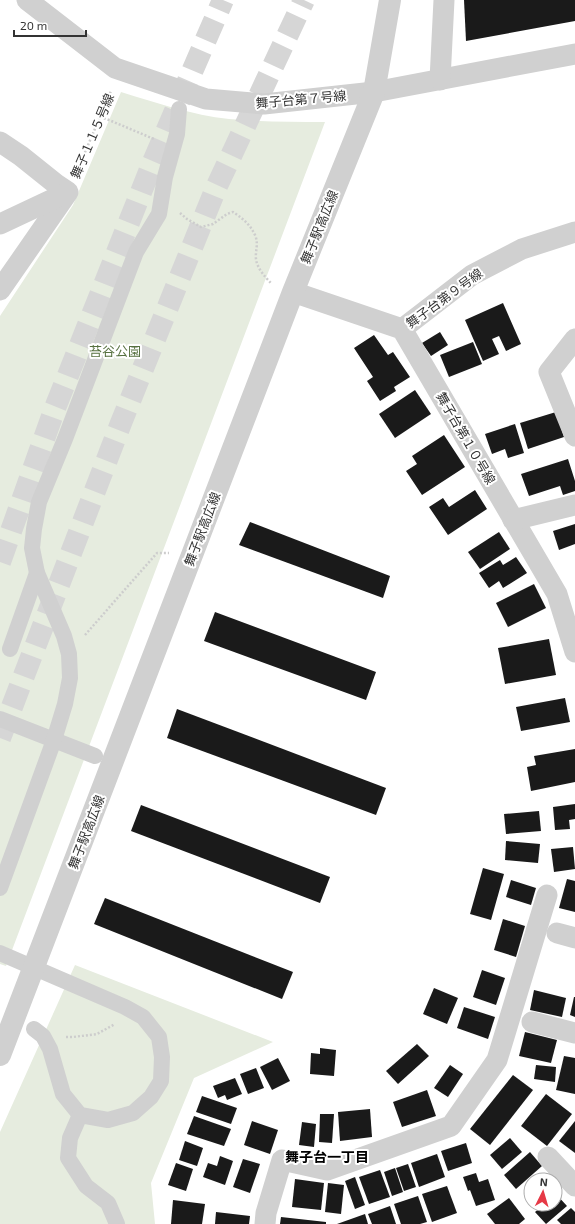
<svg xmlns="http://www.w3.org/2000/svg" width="575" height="1224" viewBox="0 0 575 1224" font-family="'Exo 2','Noto Sans JP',sans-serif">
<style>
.green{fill:#e6ecdf}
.building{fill:#1a1a1a}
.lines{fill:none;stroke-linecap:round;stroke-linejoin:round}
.motorway-tunnel{stroke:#d6d6d6;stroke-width:22;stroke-dasharray:22 11;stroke-linecap:butt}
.path{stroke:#cdcdcd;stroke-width:2.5;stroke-dasharray:2 2;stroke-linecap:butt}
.pedestrian{stroke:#d0d0d0;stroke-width:16}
.minor{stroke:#d0d0d0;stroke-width:21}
.tertiary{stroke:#d0d0d0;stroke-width:22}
.labels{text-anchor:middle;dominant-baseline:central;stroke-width:4;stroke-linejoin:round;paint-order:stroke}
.street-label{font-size:13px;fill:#333;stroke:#fff}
.park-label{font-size:13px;fill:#56703f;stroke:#fff}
.neighbourhood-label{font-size:14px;font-weight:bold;fill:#000;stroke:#fff}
</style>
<rect width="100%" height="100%" fill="#fff"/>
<g class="green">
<path d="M121,92c36,11 71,23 108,27 32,3 64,3 96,3l-319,844 -6,-2v-648l73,-111z"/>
<polygon points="75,965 273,1042 194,1078 151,1183 155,1224 0,1224 0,1132"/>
</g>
<g class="building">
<polygon points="464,0 575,0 575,21 466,41"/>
<polygon points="503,303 521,344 506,351 499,336 492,339 499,354 483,361 465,320"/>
<polygon points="440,332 448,345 431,356 422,343"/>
<polygon points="374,335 388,355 393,352 410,377 394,387 396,391 380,401 367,381 373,377 354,348"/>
<polygon points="473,342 482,364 449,377 440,355"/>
<polygon points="415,390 431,414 395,438 379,414"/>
<polygon points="556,412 564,437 528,449 520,423"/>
<polygon points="515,424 524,453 508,458 505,449 492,454 485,434"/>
<polygon points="444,435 465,467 422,495 406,471 417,464 412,456"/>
<polygon points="568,459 575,481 575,491 563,495 560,486 529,496 521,474"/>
<polygon points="475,490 487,509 448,535 429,507 443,498 449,507"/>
<polygon points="250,522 390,576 383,598 239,545"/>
<polygon points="575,524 575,544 559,550 553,531"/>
<polygon points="499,532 510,549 480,569 468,552"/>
<polygon points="516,557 527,573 503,588 499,581 489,588 479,573 500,560 503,565"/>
<polygon points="534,584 546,608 508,627 496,603"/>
<polygon points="215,612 376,672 366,700 204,641"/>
<polygon points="549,639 556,675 505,684 498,648"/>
<polygon points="565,698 570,722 521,731 516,707"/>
<polygon points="177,709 386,788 376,815 167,738"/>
<polygon points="575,749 575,782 531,791 527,767 536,765 534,756"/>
<polygon points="575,804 575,819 569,820 570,829 555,830 553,807"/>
<polygon points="141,805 330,877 320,903 131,831"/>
<polygon points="539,811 541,831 506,834 504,814"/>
<polygon points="506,841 540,844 538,863 505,860"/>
<polygon points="573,847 575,869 554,872 551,849"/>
<polygon points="483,868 504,874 491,920 470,914"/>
<polygon points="567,879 575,881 575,912 559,908"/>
<polygon points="511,880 536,888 531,905 506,897"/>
<polygon points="105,898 293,972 282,999 94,924"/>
<polygon points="503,919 525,926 516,957 494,950"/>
<polygon points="482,970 505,978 496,1005 473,997"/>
<polygon points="434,988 458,998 447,1024 423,1014"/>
<polygon points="534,990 566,998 562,1017 530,1010"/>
<polygon points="574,997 575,997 575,1017 570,1015"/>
<polygon points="464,1007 495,1017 488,1039 457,1028"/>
<polygon points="525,1032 557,1040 551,1063 519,1056"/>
<polygon points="417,1044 429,1056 398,1084 386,1071"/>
<polygon points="320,1048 336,1050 334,1076 310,1074 311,1053 320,1054"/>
<polygon points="564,1056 575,1058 575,1094 556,1090"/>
<polygon points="278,1058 290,1081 272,1090 260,1067"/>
<polygon points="450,1065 463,1074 448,1097 434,1088"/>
<polygon points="536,1065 556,1067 555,1082 534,1079"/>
<polygon points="256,1068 264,1088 248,1094 240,1074"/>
<polygon points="513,1075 533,1090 490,1145 470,1129"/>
<polygon points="235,1078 242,1094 227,1100 225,1095 218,1098 213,1086"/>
<polygon points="427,1090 436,1116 402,1127 393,1102"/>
<polygon points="546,1094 572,1114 547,1146 521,1126"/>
<polygon points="202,1096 237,1108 231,1124 196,1112"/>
<polygon points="370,1109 372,1137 340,1141 338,1112"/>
<polygon points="320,1114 334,1114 332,1143 319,1142"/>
<polygon points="194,1116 231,1129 224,1146 187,1134"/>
<polygon points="252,1121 278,1130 270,1154 244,1145"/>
<polygon points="575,1121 575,1153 559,1141"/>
<polygon points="302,1122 316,1124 314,1147 299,1145"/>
<polygon points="510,1138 522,1152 502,1169 490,1155"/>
<polygon points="185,1141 203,1148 197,1166 179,1160"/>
<polygon points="466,1143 472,1163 448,1171 441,1151"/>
<polygon points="530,1152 542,1166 516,1189 504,1175"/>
<polygon points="437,1154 445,1177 419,1187 411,1163"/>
<polygon points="220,1156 233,1161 225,1185 203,1177 208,1163 217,1166"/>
<polygon points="243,1159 260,1164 250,1193 233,1187"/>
<polygon points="176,1163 193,1169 186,1191 168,1185"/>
<polygon points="408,1164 416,1187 404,1191 396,1168"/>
<polygon points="395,1168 403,1192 392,1196 384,1172"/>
<polygon points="380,1170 390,1197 369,1204 359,1177"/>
<polygon points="476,1173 479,1182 488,1179 495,1200 476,1206 470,1190 468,1191 463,1177"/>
<polygon points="547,1173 553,1180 539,1180"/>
<polygon points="355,1177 365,1205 355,1209 345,1181"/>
<polygon points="295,1179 324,1183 321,1210 292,1207"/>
<polygon points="555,1182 559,1187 555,1191"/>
<polygon points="328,1183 344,1185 341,1214 325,1212"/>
<polygon points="447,1186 457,1213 432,1222 422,1194"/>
<polygon points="531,1187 531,1202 524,1193"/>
<polygon points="556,1194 567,1206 546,1224 535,1212 545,1204 555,1204 555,1195"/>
<polygon points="418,1196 427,1222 420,1224 401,1224 394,1204"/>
<polygon points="509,1198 525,1219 519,1224 495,1224 487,1214"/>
<polygon points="173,1200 205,1204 202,1224 171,1224"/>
<polygon points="390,1206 396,1224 372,1224 368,1214"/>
<polygon points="571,1208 575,1212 575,1224 561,1224 557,1220"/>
<polygon points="216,1212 250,1216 249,1224 215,1224"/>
<polygon points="365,1214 368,1224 337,1224"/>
<polygon points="281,1217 326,1222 326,1224 280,1224"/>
</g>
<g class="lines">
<g class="motorway-tunnel">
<polyline points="0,562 55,408 153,162 223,0"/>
<polyline points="0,738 121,423 216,188 304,0"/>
</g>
<g class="path">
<polyline points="100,117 109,120 154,139"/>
<polyline points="77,171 111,91"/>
<path d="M180,213l7,6 14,8 12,-3 14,-10 6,-2c9,6 17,12 22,23 4,9 0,16 1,24 1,9 9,18 15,24"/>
<polyline points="85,635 157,553 169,553"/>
<polyline points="66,1037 73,1037 97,1034 115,1024"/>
</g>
<g class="pedestrian">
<polyline points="10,649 37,573"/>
<polyline points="0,719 95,756"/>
<polyline points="0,888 54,740 65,704 70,678 69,654 64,636 37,573 32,548 34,529 39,502 65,439 136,252 159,214 165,177 177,134 179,109"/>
<polyline points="0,953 125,1007 143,1017 159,1037 162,1057 161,1081 151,1097 133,1113 108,1120 80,1115 63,1094 50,1049 43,1036 34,1029"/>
<polyline points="80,1115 70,1138 68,1158 86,1186 108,1203 117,1224"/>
</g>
<g class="minor">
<polyline points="27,0 115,68 206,99 264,104 374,92 575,54"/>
<polyline points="440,80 444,0"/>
<polyline points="0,142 21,156 56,184 68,192 0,290"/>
<polyline points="0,224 66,193"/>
<polyline points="293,292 402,329 557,594 575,652"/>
<polyline points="402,329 472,275 522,249 575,232"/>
<polyline points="575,339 549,372 575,436"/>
<polyline points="513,520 575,505"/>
<polyline points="557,933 575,938"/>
<polyline points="532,1022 575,1033"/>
<polyline points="548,1157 575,1186"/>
<polyline points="265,1224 266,1213 282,1160 327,1170 451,1126 497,1060 547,895"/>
</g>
<polyline class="tertiary" points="0,1055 293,292 374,92 390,0"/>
</g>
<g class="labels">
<g class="street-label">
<text transform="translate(301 99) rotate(-5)">舞子台第７号線</text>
<text transform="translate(92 136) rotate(-67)">舞子１１５号線</text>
<text transform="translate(319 227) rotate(-68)">舞子駅高広線</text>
<text transform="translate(444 298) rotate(-36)">舞子台第９号線</text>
<text transform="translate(466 438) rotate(60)">舞子台第１０号線</text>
<text transform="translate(202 529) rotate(-69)">舞子駅高広線</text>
<text transform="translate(86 832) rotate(-69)">舞子駅高広線</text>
</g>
<g class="park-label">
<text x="115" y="351">苔谷公園</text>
</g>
<g class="neighbourhood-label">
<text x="327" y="1156">舞子台一丁目</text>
</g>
</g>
<g transform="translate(543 1192) rotate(5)"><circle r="19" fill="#ffffff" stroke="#adadad"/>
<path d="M0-3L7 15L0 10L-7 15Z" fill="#e63946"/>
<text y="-6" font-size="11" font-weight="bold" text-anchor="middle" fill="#333333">N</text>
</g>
<path d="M14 30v6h72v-6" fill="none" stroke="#333333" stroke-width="2"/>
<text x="20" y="30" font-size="12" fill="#333333" stroke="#ffffff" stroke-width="3" paint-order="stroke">20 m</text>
</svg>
